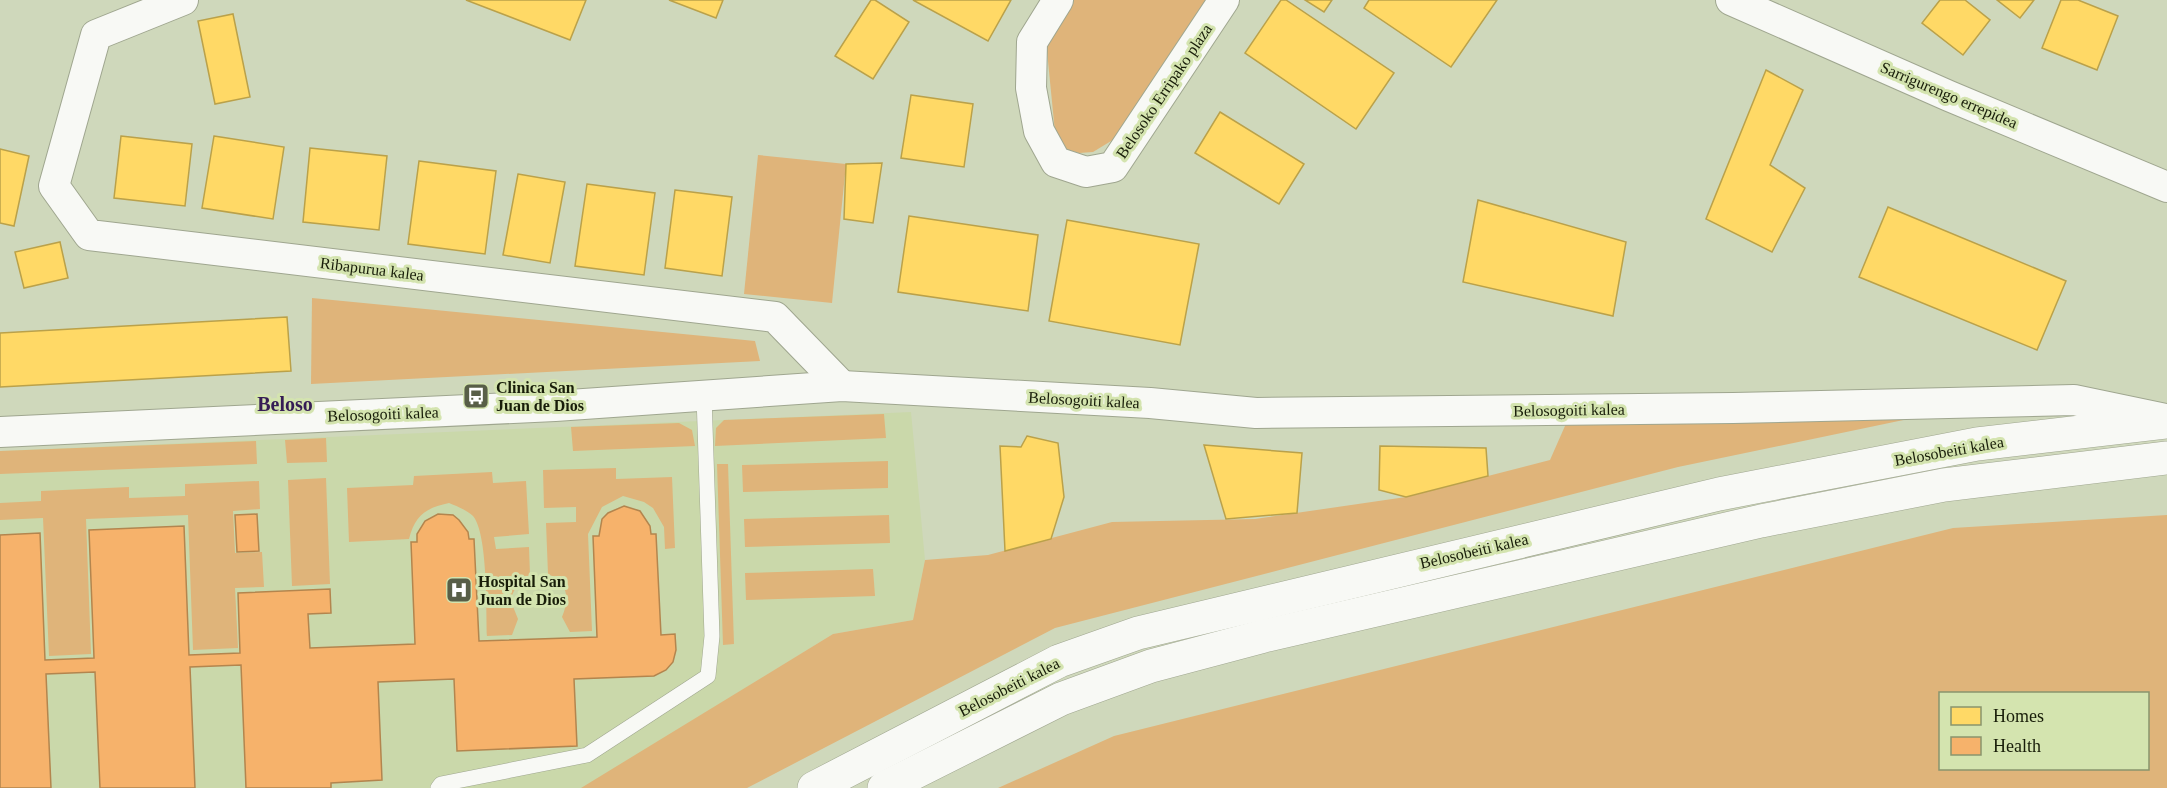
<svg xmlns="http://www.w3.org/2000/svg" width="2167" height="788" viewBox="0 0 2167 788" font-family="'Times New Roman',serif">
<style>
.built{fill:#cad8aa}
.green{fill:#dfb47a;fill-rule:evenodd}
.homes{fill:#ffd966;stroke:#baa14a;stroke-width:1.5}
.health{fill:#f6b26b;stroke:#b3854e;stroke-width:1.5}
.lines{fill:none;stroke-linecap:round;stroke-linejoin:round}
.service-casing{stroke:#9fa68f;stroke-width:16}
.minor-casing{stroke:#9fa68f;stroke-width:32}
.secondary-casing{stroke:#9fa68f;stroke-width:34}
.service{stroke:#f8f9f5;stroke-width:15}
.minor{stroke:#f8f9f5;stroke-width:30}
.secondary{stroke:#f8f9f5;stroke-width:33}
.labels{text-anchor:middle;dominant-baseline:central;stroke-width:6;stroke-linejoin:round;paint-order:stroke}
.street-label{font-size:16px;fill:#181d09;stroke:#d4e4af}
.poi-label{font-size:16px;font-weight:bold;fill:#181d09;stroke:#d4e4af;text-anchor:start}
.quarter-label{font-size:20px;font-weight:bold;fill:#361c55;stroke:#d4e4af}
</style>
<rect width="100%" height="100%" fill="#cfd8bb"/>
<polygon class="built" points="911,412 925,560 913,620 833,634 583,788 0,788 0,451"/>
<g class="green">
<polygon points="1071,0 1210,0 1116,138 1093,152 1079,153 1066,149 1055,132 1046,41"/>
<polygon points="758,155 846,164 832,303 744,294"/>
<polygon points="312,298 755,341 760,361 311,384"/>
<polygon points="1980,404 1678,467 1055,628 747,788 581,788 833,634 913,620 925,560 988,555 1112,522 1255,519 1406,497 1550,460 1572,410"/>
<polygon points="884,414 886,438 715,446 716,428 724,420"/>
<polygon points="679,423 692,430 695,446 573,451 571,427"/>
<polygon points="326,438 327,462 287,463 285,440"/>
<polygon points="256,441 257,464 0,474 0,451"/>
<polygon points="888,461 888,488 743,492 742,465"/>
<polygon points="717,464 728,464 734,644 723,645"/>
<path d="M616,468v11l56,-2 3,71 -10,1 -1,-22 -11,-19 -9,-6 -21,-6 -21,11 -14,27 4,97 -22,1 -8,-15c8,-19 6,-34 -14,-43l-2,-51 30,-1v-15l-32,1 -1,-38z"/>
<path d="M492,472l1,11 33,-2 3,53 -35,3 2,12 33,-2 1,28 -10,4 -10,20 8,20 -6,16 -25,1c-1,-26 1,-102 -14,-120 -6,-6 -17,-10 -24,-13 -24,5 -34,13 -40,36l-60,3 -2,-54 66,-3 1,-9z"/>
<polygon points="326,478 330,584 292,586 288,480"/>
<polygon points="259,481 260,509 233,511 235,553 262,552 264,587 235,588 238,648 193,650 188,515 86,519 91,654 49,656 43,518 0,520 0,503 41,501 41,491 129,487 129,498 185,496 185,484"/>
<polygon points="889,515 890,543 745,547 744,519"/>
<path d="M2167,515v273h-1169l116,-52 839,-208zM1940,694h208v74h-208z"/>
<polygon points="873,569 875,596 746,600 745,573"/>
</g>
<g class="homes">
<polygon points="466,0 586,0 570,40"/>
<polygon points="669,0 723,0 716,18"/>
<polygon points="871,0 875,0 909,22 873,79 835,56"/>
<polygon points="913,0 1011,0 988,41"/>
<polygon points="1281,0 1286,0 1394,73 1356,129 1245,53"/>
<polygon points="1305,0 1332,0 1324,12"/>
<polygon points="1369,0 1497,0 1451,67 1364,8"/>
<polygon points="1940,0 1965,0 1990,20 1963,55 1922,23"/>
<polygon points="1997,0 2034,0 2020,18"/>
<polygon points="2061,0 2078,0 2118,16 2097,70 2042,48"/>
<polygon points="233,14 250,97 215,104 198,21"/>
<polygon points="1766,70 1803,90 1770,165 1805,188 1772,252 1706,219"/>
<polygon points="911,95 973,104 964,167 901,158"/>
<polygon points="1220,112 1304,164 1279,204 1195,153"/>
<polygon points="121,136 192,144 185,206 114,198"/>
<polygon points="214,136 284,147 273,219 202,208"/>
<polygon points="310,148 387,156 379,230 303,222"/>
<polygon points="0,149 29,156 14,226 0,223"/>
<polygon points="419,161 496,171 485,254 408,244"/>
<polygon points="882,163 873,223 844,219 846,164"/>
<polygon points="518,174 565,182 550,263 503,255"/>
<polygon points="587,184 655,193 644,275 575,266"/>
<polygon points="675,190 732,197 722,276 665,268"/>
<polygon points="1478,200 1626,242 1613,316 1463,282"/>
<polygon points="1888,207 2066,281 2037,350 1859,277"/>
<polygon points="909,216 1038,235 1028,311 898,292"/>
<polygon points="1067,220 1199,244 1180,345 1049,321"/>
<polygon points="60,242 68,278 24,288 15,252"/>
<polygon points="287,317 291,371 0,387 0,333"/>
<polygon points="1027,436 1058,443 1064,497 1051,539 1005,551 1000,446 1021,447"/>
<polygon points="1204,445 1302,453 1297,513 1226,519"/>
<polygon points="1380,446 1486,448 1488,476 1406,497 1379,490"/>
</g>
<g class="health">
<polygon points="624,506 640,511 650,526 651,534 656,534 661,635 675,634 676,650 673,662 666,670 654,676 574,679 577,746 457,751 454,679 378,682 382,780 331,783 331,788 246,788 241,665 190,667 195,788 100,788 95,672 46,674 51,788 0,788 0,535 40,533 45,660 94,658 89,530 184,526 189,655 240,653 238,593 330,589 331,613 308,614 310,648 415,644 411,542 417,542 417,534 425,521 438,514 453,515 459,520 468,532 469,539 474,539 479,641 597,637 593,536 599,536 602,519 608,513"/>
<polygon points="257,514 259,551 237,552 235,515"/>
</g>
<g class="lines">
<defs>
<polyline id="service" points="438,788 441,784 587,755 708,676 712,636 704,396"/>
<g id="minor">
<polyline points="183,0 96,35 54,186 89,235 775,317 842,386"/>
<polyline points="1058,0 1032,42 1031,88 1039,131 1056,162 1086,172 1113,167 1224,0"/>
<polyline points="1731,0 1949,96 2167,187"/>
<polyline points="0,432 555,406 842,386 1150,403 1256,413 1733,408 2074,400 2165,419"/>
</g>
<g id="secondary">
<polyline points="814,788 1059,661 1138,633 1719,494 1977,444 2167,422"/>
<polyline points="884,788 1061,699 1151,666 1264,636 1761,521 1944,485 2167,458"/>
</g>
</defs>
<use href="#service" class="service-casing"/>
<use href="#minor" class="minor-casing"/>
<use href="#secondary" class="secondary-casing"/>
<use href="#service" class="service"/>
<use href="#minor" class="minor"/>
<use href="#secondary" class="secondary"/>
</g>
<defs>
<symbol id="bus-square" viewBox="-11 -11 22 22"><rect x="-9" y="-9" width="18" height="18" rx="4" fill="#585e47" stroke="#d4e4af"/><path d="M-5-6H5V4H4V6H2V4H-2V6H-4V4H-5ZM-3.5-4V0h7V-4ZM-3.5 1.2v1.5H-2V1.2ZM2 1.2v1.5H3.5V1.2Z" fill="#fff"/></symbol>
<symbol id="hospital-square" viewBox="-11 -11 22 22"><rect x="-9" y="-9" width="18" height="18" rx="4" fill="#585e47" stroke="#d4e4af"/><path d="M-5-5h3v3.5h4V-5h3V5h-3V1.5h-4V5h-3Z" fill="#fff"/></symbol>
</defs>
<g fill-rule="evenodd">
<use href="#bus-square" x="461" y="381" width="30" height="30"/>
<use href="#hospital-square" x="444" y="575" width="30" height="30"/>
</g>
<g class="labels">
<g class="street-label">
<text transform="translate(1164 91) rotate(-56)">Belosoko Erripako plaza</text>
<text transform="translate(1949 95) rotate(23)">Sarrigurengo errepidea</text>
<text transform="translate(372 269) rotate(7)">Ribapurua kalea</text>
<text transform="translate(1084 400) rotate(3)">Belosogoiti kalea</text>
<text transform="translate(1569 410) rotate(-1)">Belosogoiti kalea</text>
<text transform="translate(383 414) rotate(-2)">Belosogoiti kalea</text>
<text transform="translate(1949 451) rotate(-10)">Belosobeiti kalea</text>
<text transform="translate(1474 551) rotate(-13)">Belosobeiti kalea</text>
<text transform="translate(1009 687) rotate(-27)">Belosobeiti kalea</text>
</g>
<g class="poi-label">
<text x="496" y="387">Clinica San<tspan x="496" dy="18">Juan de Dios</tspan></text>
<text x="478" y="581">Hospital San<tspan x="478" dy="18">Juan de Dios</tspan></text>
</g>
<g class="quarter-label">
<text x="285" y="404">Beloso</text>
</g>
</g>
<rect x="1939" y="692" width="210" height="78" fill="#d4e4af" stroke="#89946d" stroke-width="1.5"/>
<rect x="1951" y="707" width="30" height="18" fill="#ffd966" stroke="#89946d" stroke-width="1.5"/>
<text x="1993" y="722" font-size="18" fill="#181d09">Homes</text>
<rect x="1951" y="737" width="30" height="18" fill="#f6b26b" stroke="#89946d" stroke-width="1.5"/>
<text x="1993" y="752" font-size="18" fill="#181d09">Health</text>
</svg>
